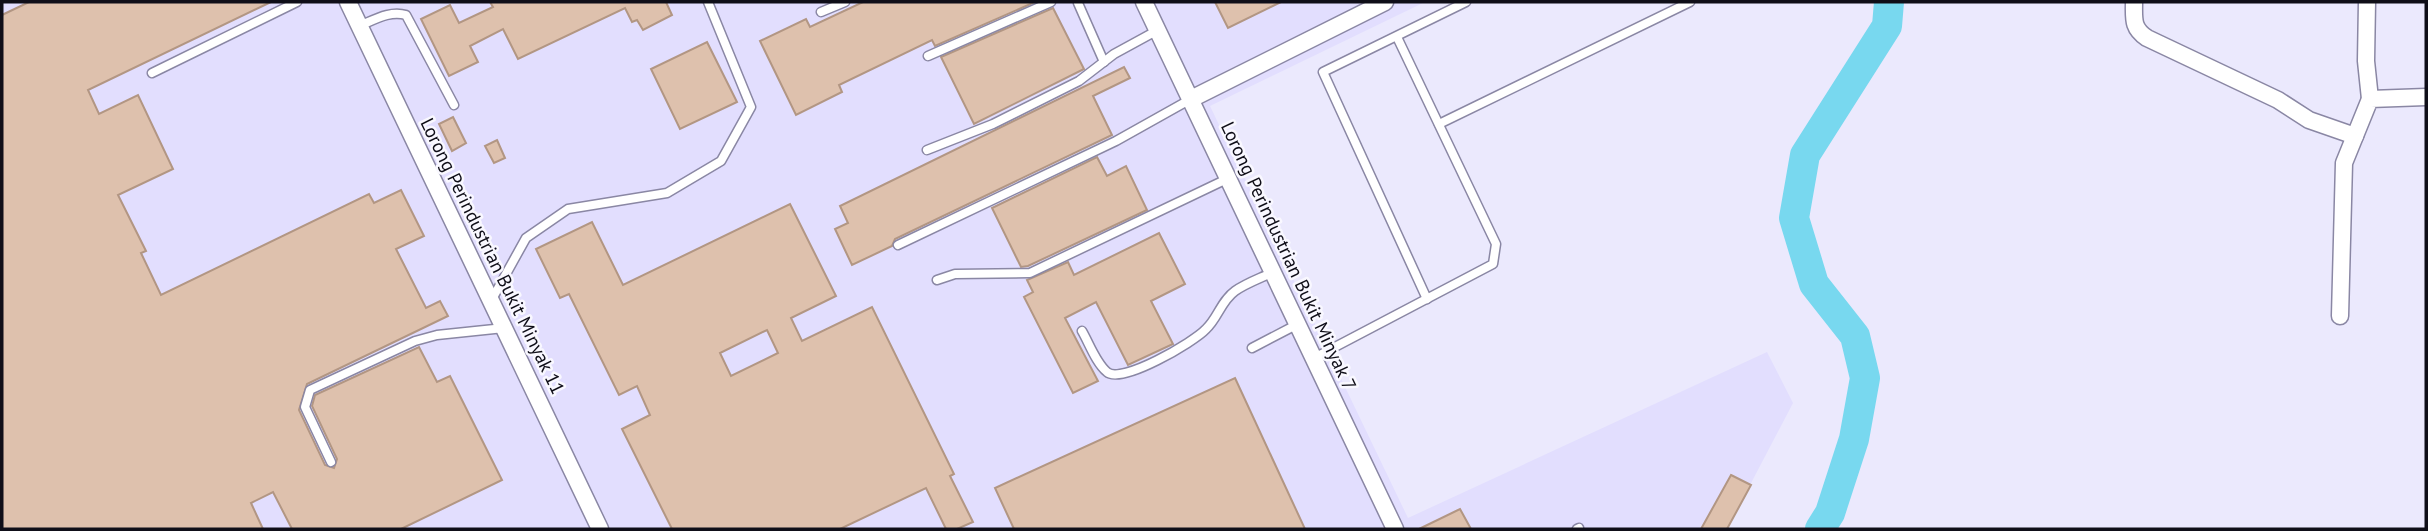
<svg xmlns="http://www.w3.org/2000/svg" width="2428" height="531" viewBox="0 0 2428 531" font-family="'PT Sans',sans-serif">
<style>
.built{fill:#e2defe}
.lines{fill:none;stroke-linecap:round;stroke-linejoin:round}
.river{stroke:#78d8ef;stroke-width:30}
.building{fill:#dec1ad;stroke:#b29683;stroke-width:2;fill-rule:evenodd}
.lane-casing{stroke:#8a87a4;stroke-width:11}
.street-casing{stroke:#8a87a4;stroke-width:19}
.lane{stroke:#fff;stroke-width:8}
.street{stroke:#fff;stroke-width:16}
.labels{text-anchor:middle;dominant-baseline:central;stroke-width:5;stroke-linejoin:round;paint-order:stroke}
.street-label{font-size:19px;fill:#0f0e18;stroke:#f9f8ff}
</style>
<rect width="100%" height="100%" fill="#ebe9fd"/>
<polygon class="built" points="2,2 1425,2 1210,106 1408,518 1767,352 1793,403 1727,529 2,529"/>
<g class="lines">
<polyline class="river" points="1820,529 1830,513 1854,439 1865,378 1855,336 1814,284 1794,218 1805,155 1887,26 1889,2"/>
</g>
<g class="building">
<polygon points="29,2 271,2 88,90 99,114 138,95 173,169 118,195 146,251 141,253 161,295 369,194 374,203 401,190 424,236 396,249 426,308 440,301 448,316 307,384 299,410 325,465 334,468 337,459 312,406 315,395 419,347 437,382 450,376 502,480 401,529 292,529 273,492 251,503 263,529 2,529 2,15"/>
<polygon points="490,2 666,2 672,15 643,30 637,20 632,22 625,8 518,59 503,29 470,46 478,62 449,76 421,19 450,5 459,23 493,7"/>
<polygon points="863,2 1035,2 935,46 932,40 839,85 842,92 796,115 760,41 806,19 810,27"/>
<polygon points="1215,2 1281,2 1228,28"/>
<polygon points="1053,8 1084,69 974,124 941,57"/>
<polygon points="707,42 737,102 680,129 651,69"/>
<polygon points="1124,67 1130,78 1093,96 1112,135 895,239 892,246 852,265 835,229 848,223 840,206"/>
<polygon points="453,117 466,143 452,151 439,124"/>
<polygon points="497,140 505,158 494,163 485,146"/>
<polygon points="1097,157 1107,176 1126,166 1147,210 1028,266 1021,267 992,208"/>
<path d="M790,204l46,92 -45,22 11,23 70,-34 82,167 -4,2 23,46 -16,7h-11l-20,-41 -86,41h-168l-50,-100 28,-14 -13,-29 -18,9 -50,-101 -9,4 -24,-49 56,-27 31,63zM767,330l11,23 -47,23 -11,-23z"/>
<polygon points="1159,233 1185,284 1151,301 1173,344 1128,365 1096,302 1065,318 1098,381 1073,393 1024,297 1033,292 1027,280 1068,262 1074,275"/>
<polygon points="1235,378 1305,529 1014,529 995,488"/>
<polygon points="1731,475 1751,485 1727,529 1701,529"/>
<polygon points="1460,509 1471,529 1419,529"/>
</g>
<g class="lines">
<defs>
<g id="lane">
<polyline points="1078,3 1104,62"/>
<polyline points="821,12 845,2"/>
<path d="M359,26c15,-6 31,-16 47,-11l48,90"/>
<polyline points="928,56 1051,2"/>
<polyline points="152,73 297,2"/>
<polyline points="1439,124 1690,2"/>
<polyline points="927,150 993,124 1079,81 1114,54 1158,30"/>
<polyline points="898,245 1116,141 1191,99"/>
<polyline points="937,280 955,274 1030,273 1229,178"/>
<polyline points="1427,299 1323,72 1466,2"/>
<polyline points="491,301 526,238 568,209 667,193 721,161 751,107 708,2"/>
<path d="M1082,331c7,12 14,32 25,41 14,13 87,-30 99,-43 12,-11 15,-28 29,-38 11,-8 26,-13 38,-19"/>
<polyline points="1252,348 1298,324"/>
<polyline points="1314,358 1493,264 1496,244 1397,37"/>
<polyline points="331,462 305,407 310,390 415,341 437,335 504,328"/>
<polyline points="1577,529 1579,528"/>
</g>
<g id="street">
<polyline points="348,2 600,529"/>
<polyline points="1144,2 1395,529"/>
<path d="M2134,2c0,17 -2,26 13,36l131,62 31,20 46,16"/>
<polyline points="2367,2 2366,61 2370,99"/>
<polyline points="1191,99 1385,2"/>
<polyline points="2340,316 2344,163 2370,99 2426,97"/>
</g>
</defs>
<use href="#lane" class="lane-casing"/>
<use href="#street" class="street-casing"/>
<use href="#lane" class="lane"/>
<use href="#street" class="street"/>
</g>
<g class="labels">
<g class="street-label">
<text transform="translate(493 256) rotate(64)">Lorong Perindustrian Bukit Minyak 11</text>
<text transform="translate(1289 256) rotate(65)">Lorong Perindustrian Bukit Minyak 7</text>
</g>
</g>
<rect width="2428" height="531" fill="none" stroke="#0f0e18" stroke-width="7"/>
</svg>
